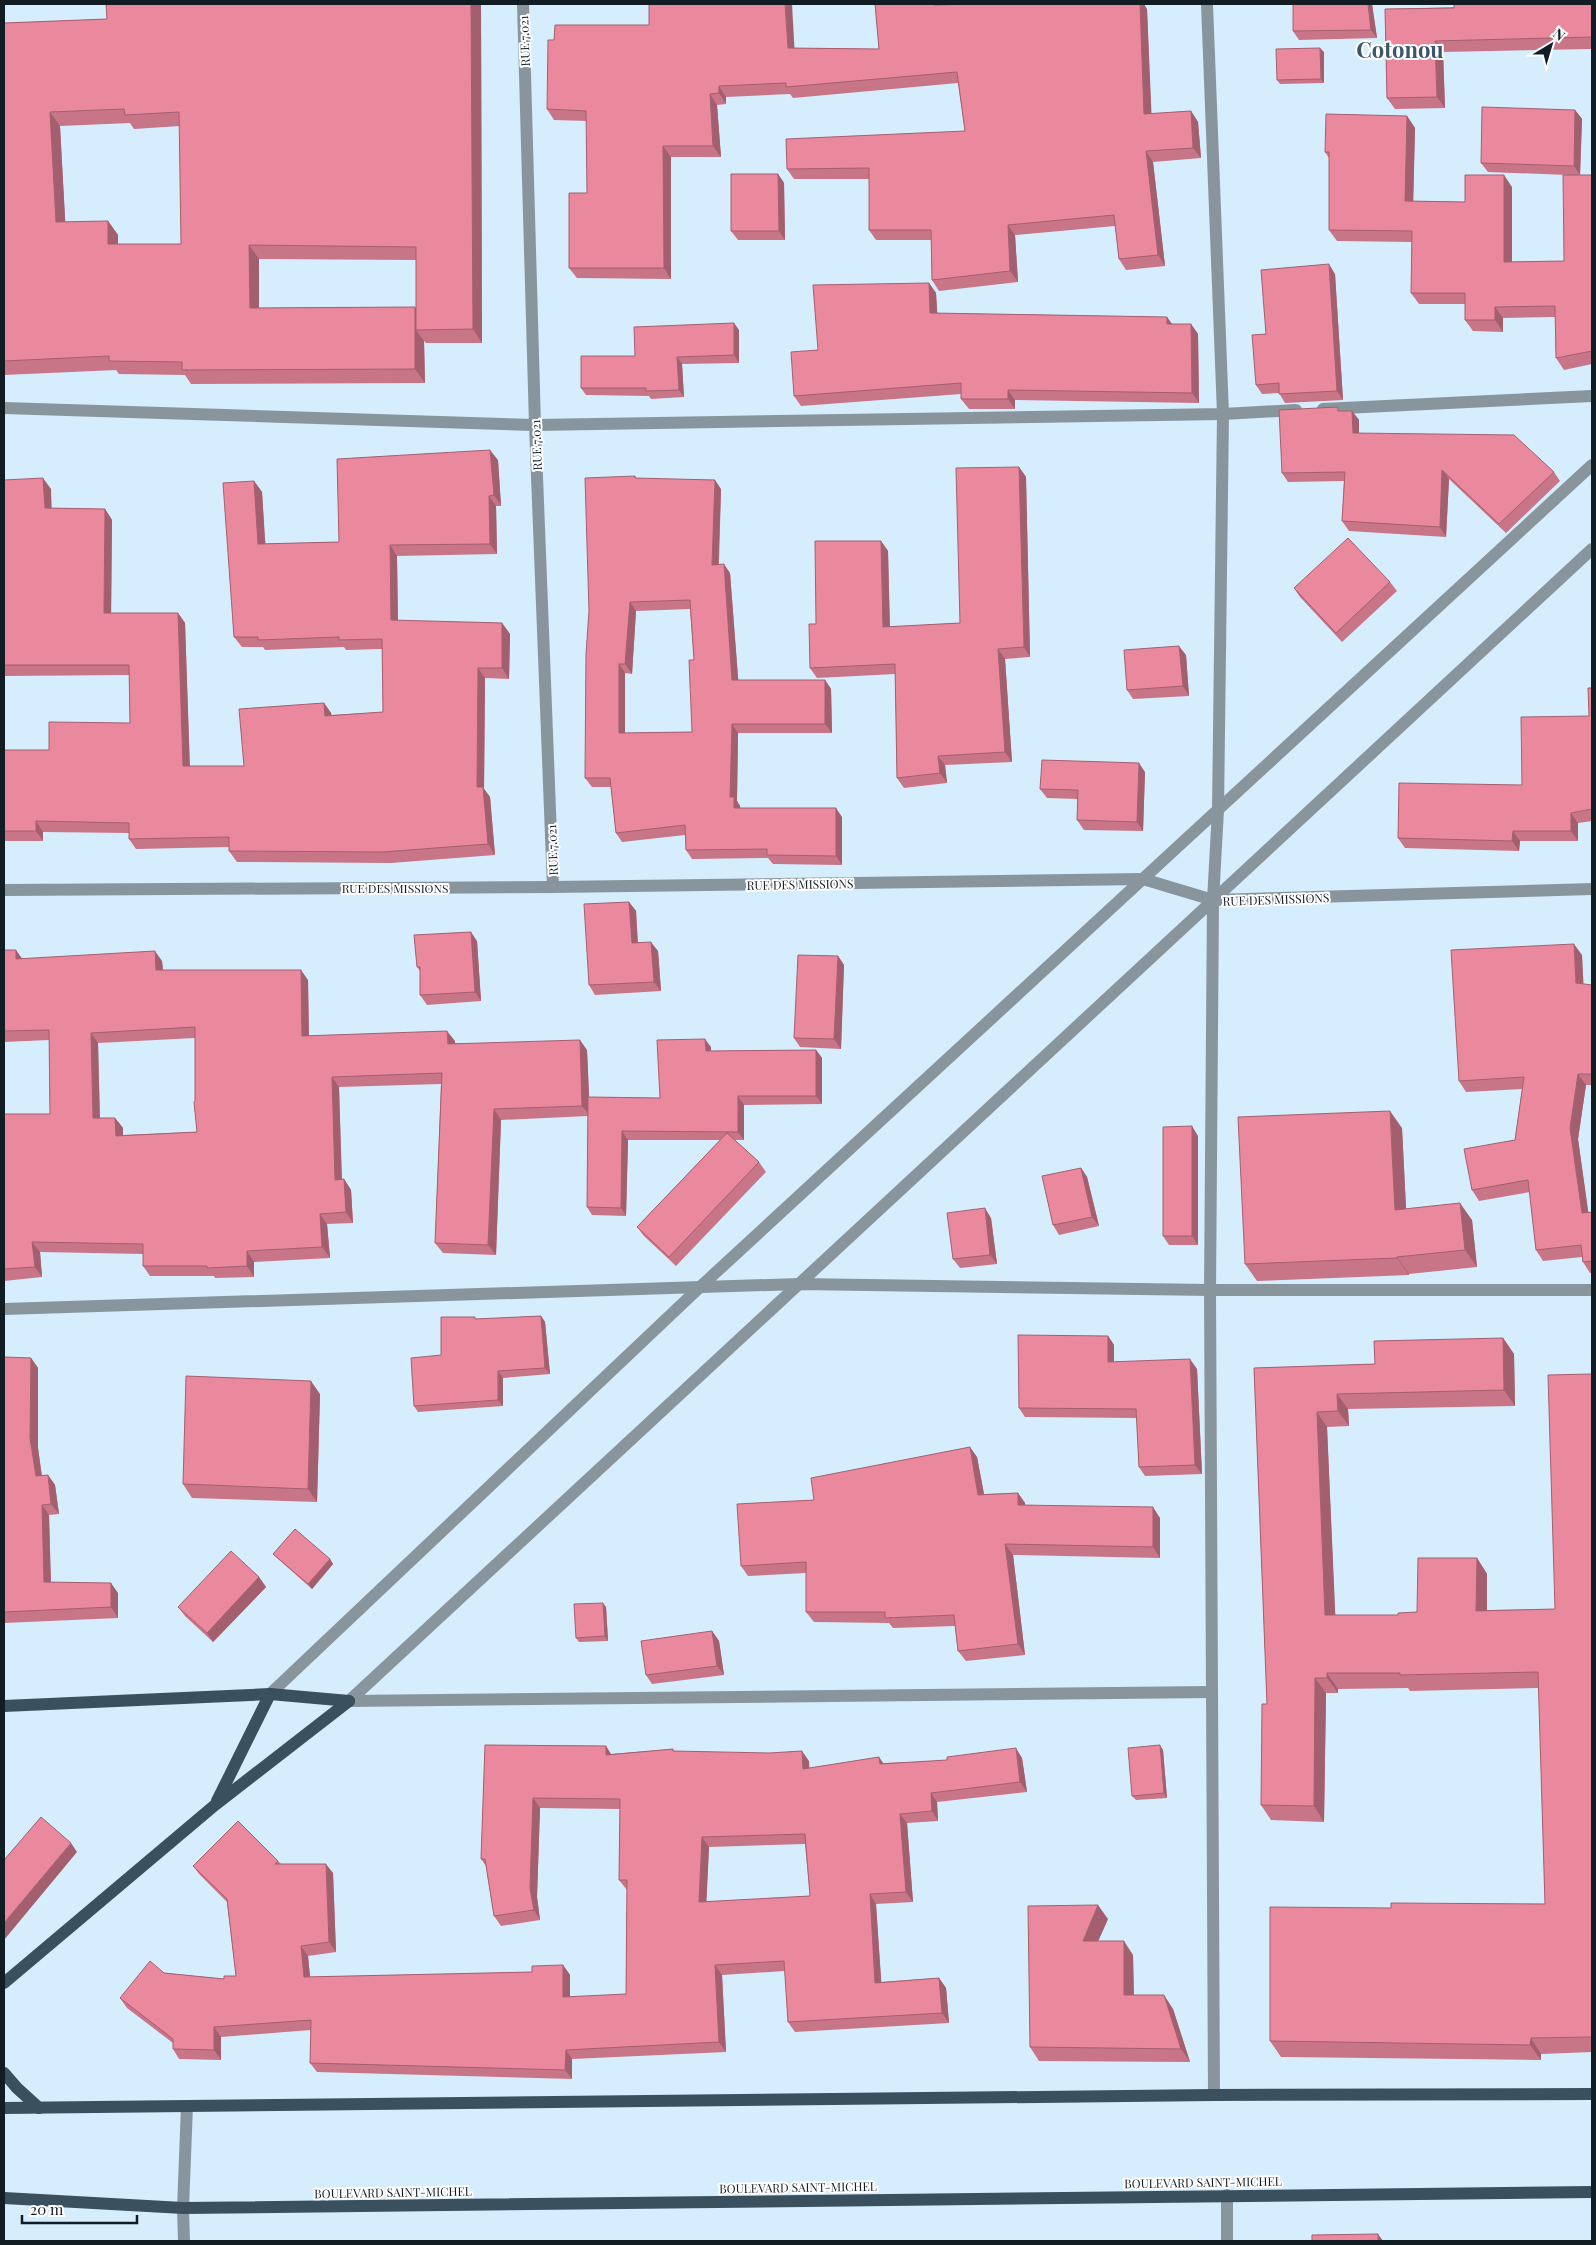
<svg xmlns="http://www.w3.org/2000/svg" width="1596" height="2245" viewBox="0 0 1596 2245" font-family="'Playfair Display',serif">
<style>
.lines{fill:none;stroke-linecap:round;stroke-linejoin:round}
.minor{stroke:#89959d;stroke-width:12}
.tertiary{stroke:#89959d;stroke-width:12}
.primary{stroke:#3b505f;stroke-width:12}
.wall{fill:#c97588;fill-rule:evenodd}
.shaded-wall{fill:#a45f6f}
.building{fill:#ea889e;stroke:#a45f6f;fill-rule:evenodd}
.labels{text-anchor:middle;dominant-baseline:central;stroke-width:4;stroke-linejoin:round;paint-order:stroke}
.street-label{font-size:12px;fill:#111c23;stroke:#fff}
.town-label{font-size:22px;font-weight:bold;fill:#3d5667;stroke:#fff}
</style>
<rect width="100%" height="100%" fill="#d6edfd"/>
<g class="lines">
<g class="minor">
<polyline points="523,4 535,425 553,887"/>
<polyline points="1207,4 1223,414 1218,810 1213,900 1210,1290 1214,2095"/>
<polyline points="4,408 535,425 1223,414 1296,410"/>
<polyline points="1323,409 1592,396"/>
<polyline points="4,890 553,887 1143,879 1213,900 1592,889"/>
<polyline points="4,1309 799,1284 1210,1290 1592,1290"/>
<polyline points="270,1694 699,1288 1592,465"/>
<polyline points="349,1701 1592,549"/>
<polyline points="349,1701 1212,1692"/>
<polyline points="1227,2195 1227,2241"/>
</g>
<polyline class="tertiary" points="184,2241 183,2208 187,2106"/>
<g class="primary">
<polyline points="4,1706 270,1694 349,1701"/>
<polyline points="217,1801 270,1694"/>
<polyline points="4,1983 215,1805 349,1701"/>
<polyline points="4,2073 17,2088 39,2108"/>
<polyline points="4,2108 1214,2095 1592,2094"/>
<polyline points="4,2198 183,2208 1592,2192"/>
</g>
</g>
<g class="wall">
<path d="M106,4h375l1,339h-56l-2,-2 1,42 -234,1 -6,-9 -66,-1 -3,-4 -112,5v-363l1,1v10l102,-4zM130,123l4,6 46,-3 1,118h-63v-9l-10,-14 -43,1 -5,-96zM259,259l157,1v50l-1,-3 -156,1z"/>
<polygon points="875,4 941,4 941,5 1147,9 1151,114 1191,111 1198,122 1201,158 1153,162 1165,266 1126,270 1119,259 1115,226 1015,235 1018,282 939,291 932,280 931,240 876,240 869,230 869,179 794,179 787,169 965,131 958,83 793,98 790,94 726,97 726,104 717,105 721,157 671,157 671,279 577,278 569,268 587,193 587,121 554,120 547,109 795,48 879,49"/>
<polygon points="1372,4 1377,38 1299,40 1293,31"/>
<polygon points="1592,4 1592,49 1443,52 1445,108 1395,109 1387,98 1385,9"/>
<polygon points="1324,52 1324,83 1280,84 1277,80"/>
<polygon points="1575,110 1582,119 1580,175 1592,175 1592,364 1564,370 1556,358 1555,317 1503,318 1503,332 1473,331 1465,320 1465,304 1419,304 1411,293 1412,242 1337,241 1329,230 1329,158 1325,152 1407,116 1415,128 1413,201 1465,202 1512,187 1512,262 1564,261 1568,175 1488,172 1481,163"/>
<polygon points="778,174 784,183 785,240 738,240 731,231"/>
<polygon points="1335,274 1343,400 1285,403 1279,393 1262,394 1256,385 1266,334"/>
<polygon points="929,283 936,293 937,313 1167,317 1172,324 1191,324 1198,334 1199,403 1015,400 1015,409 969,409 961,399 961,394 801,406 794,396 818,350"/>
<polygon points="739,330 739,363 682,364 684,397 651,399 649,396 586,395 581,388 635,356"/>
<polygon points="1340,411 1352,411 1359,420 1359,433 1554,472 1560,481 1506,533 1449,479 1446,537 1349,531 1342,521 1344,481 1288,482 1282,473"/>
<polygon points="498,460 501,506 496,506 497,554 397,556 398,621 502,623 510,634 509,679 485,678 484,789 490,797 495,855 391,863 237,862 229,851 229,847 136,849 129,839 129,833 43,832 43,841 4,841 4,750 49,750 130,723 129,675 4,676 4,480 51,489 51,508 105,509 112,520 111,613 178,613 185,623 190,766 244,766 324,703 331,713 332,715 383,712 382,649 346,650 344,647 265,650 263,647 242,647 234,637 254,481 262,492 265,544 339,542"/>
<polygon points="1019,467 1026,477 1030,657 1005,659 1012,762 945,765 947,783 904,788 897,778 895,674 817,678 810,668 816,624 881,541 888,551 890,627 960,623"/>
<path d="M635,476l1,2 85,11 -2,75 11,9 8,107h87l6,9 1,44h-94l-1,68 3,5v2l102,9v48l-69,-1 -5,-6 -76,1 -6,-9 -1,-15 -63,7 -6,-9 -5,-46h-19l-7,-9zM690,609l4,51 -2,72 -67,1v-60l7,1 4,-63z"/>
<polygon points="1390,582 1397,591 1342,642 1300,597 1294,588"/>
<polygon points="1186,655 1189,696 1133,699 1127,690"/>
<polygon points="1592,688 1592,821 1578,823 1578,841 1520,841 1519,851 1405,848 1398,838 1522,785 1589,716"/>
<polygon points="1145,772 1143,831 1084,830 1077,820 1078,799 1047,798 1040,789"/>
<polygon points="629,902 636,911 638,942 658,951 661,991 595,995 589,985"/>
<polygon points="477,941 481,1001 427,1005 420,995 420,971 417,967"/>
<path d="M4,950l18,8 140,3 1,9 145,10 1,56 146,5v2l132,7 2,47 71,1 51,-51v4l105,-1 6,8v46l-78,1v35h-9l24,22 7,10 -90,94 -32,-30 -7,-9 83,-87h-92l-2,76 -34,-1 -5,-8 1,-91 -87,4 -5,135 -53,-2 -8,-10 6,-159 -102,3 3,93 2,-1 7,11 2,33 -26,1 3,34 -76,4v15l-39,1 -1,-2h-64l-7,-10v-12l-103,-2 2,25 -38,4v-167h46l-1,-74 -45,2zM195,1038v63l2,31 -74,3v-7l-8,-10h-15l-2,-75z"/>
<polygon points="1582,955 1583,984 1592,985 1592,1085 1586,1085 1578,1139 1588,1212 1592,1212 1592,1273 1590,1273 1583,1262 1582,1257 1543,1261 1536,1250 1530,1192 1479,1201 1472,1190 1515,1140 1522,1089 1466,1092 1459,1081"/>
<polygon points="838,956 844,965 841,1049 800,1047 794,1038"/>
<polygon points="1402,1128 1406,1209 1472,1220 1477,1267 1409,1274 1409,1275 1257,1281 1245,1264"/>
<polygon points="1198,1136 1198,1245 1169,1245 1163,1236"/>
<polygon points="1081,1168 1087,1177 1099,1226 1059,1235 1053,1225"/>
<polygon points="991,1218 997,1264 960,1268 953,1259"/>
<polygon points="541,1316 545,1322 550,1374 503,1378 503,1406 418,1412 414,1406 441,1355 476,1319"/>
<polygon points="1108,1336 1114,1345 1114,1362 1197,1369 1202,1474 1145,1476 1139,1467 1137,1418 1025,1417 1019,1408"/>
<polygon points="1503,1338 1514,1354 1515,1406 1348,1409 1349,1426 1327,1427 1335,1615 1398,1615 1417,1612 1477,1558 1487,1574 1487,1610 1555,1609 1592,1374 1592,2052 1541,2054 1541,2060 1281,2057 1270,2041 1391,1908 1545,1904 1539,1688 1410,1691 1408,1688 1338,1689 1338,1693 1326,1693 1324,1822 1271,1820 1261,1805 1267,1704 1254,1368 1375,1364"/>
<polygon points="4,1357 31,1358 38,1368 38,1448 42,1476 48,1475 55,1485 59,1514 49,1515 51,1582 118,1593 118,1618 4,1623"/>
<polygon points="320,1394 317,1502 192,1498 183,1484"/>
<polygon points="977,1457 984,1494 1018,1493 1025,1503 1025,1505 1160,1518 1160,1558 1013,1555 1025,1655 966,1661 958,1651 955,1626 893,1628 889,1623 814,1622 806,1612 806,1573 748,1576 741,1566 814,1500"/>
<polygon points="273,1554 330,1559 333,1564 312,1589 277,1558"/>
<polygon points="259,1577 266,1587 213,1642 185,1616 178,1607"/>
<polygon points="606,1607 608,1641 579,1642 576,1638"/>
<polygon points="712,1631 719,1641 724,1675 652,1684 646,1675"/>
<path d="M485,1745l121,1 5,8 62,-5 1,2 135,10v7l75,-5 138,-5 5,34 -90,10 1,19 -31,2 6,79 -37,2 5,78 58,-4 7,10 3,35 -154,9 -7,-10 -3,-51 -63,4 4,77 -154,7v20l-255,-7 -7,-9 1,-33 -90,7v23l-42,-1 -6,-10v-6l-46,-35 -7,-10 44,-25 60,6 12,-3 -9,-74 -27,-27 -7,-9 85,-5 3,3 52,9 3,79 -28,4 2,21 222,-5 31,-7 7,10v22l56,-3 1,-104 -8,-10 1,-71 -80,-1 -3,89 3,23 -39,6 -7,-10 -8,-50 -5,-7zM805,1844l5,52 -104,6 3,-55z"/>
<polygon points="1163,1750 1167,1798 1136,1800 1132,1796"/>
<polygon points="1108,1919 1098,1941 1133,1955 1134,1995 1173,2009 1190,2062 1039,2061 1030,2047"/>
</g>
<g class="shaded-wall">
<polygon points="471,4 481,4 482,343 473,329"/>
<polygon points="785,4 792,4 795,58 788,48"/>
<polygon points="1140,4 1144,4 1147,9 1152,125 1144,114"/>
<polygon points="1368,4 1372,4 1377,38 1371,30"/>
<polygon points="4,12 5,13 5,37 4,35"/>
<polygon points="1435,41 1443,52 1445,108 1437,97"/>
<polygon points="1320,48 1324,52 1324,83 1321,79"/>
<polygon points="719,86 726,97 726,104 719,93"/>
<polygon points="710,94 717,105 721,157 713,146"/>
<polygon points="1575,110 1582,119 1580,175 1574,166"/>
<polygon points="1191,111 1198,122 1201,158 1193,148"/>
<polygon points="50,112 60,126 66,235 56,222"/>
<polygon points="1407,116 1415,128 1413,212 1405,201"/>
<polygon points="663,146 671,157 671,279 664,268"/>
<polygon points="1146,151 1153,162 1165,266 1158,255"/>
<polygon points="778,174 784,183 785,240 779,231"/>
<polygon points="1504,175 1512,187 1512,273 1504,262"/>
<polygon points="108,221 118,235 118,257 108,244"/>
<polygon points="1008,225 1015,235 1018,282 1010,271"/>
<polygon points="249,245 259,259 259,322 250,308"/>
<polygon points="1329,264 1335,274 1343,400 1337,391"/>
<polygon points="929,283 936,293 938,323 930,313"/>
<polygon points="415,307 424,321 416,330 424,341 425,383 415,369"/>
<polygon points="1495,307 1503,318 1503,332 1495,320"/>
<polygon points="1167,317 1174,327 1167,324"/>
<polygon points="734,323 739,330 739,363 734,355"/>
<polygon points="1191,324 1198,334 1199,403 1192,393"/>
<polygon points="677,357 682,364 684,397 679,390"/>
<polygon points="1008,390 1015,400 1015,409 1008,399"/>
<polygon points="1352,411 1359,420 1359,442 1353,433"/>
<polygon points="490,450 498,460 501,506 494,495"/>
<polygon points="1019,467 1026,477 1030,657 1024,647"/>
<polygon points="1442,470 1449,479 1446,537 1440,527"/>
<polygon points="43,478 51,489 52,518 45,508"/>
<polygon points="715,480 721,489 718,574 712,565"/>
<polygon points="254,481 262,492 266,554 258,544"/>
<polygon points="489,496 496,506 497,554 490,544"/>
<polygon points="105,509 112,520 111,623 104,613"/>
<polygon points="881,541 888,551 890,637 883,627"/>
<polygon points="390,545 397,556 398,631 391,620"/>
<polygon points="724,564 730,573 739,689 732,680"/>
<polygon points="630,602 636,611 632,674 625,664"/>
<polygon points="178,613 185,623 190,776 183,766"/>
<polygon points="502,623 510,634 509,679 502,668"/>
<polygon points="1179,646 1186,655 1189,696 1183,686"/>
<polygon points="998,649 1005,659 1012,762 1005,752"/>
<polygon points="619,664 625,673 625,742 619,733"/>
<polygon points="478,668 485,678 484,789 490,797 495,855 488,844 477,787"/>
<polygon points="825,680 831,689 832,733 825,724"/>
<polygon points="324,703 331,713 332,726 325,716"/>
<polygon points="732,724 738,733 737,801 740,806 741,817 734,808 730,797"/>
<polygon points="938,756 945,765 947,783 940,773"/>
<polygon points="1139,763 1145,772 1143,831 1137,822"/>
<polygon points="836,808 842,817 842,865 836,856"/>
<polygon points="1571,813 1578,823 1578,841 1571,831"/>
<polygon points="36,821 43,832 43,841 36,831"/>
<polygon points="1513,831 1520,841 1519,851 1512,841"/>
<polygon points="629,902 636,911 638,952 632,943"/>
<polygon points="471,932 477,941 481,1001 475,992"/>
<polygon points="651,942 658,951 661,991 654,982"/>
<polygon points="1574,944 1582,955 1584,994 1576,983"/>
<polygon points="16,950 23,960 16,959"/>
<polygon points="155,951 162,961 164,981 156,970"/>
<polygon points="838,956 844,965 841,1049 834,1039"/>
<polygon points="301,970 308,980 309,1047 302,1036"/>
<polygon points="447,1031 455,1041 455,1054 448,1044"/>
<polygon points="91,1033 98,1043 100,1128 93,1118"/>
<polygon points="705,1039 711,1047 711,1059 706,1051"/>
<polygon points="580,1040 587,1050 590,1116 582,1106"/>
<polygon points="816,1050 822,1058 822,1104 816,1096"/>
<polygon points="1578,1074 1586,1085 1578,1139 1590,1224 1582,1213 1570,1128"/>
<polygon points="332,1077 339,1087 342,1190 335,1180"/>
<polygon points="738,1096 744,1105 744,1140 738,1132"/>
<polygon points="494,1109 501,1120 496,1255 488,1245"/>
<polygon points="1390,1111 1402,1128 1407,1227 1395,1210"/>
<polygon points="115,1118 123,1128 123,1146 116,1136"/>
<polygon points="1192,1126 1198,1136 1198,1245 1192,1236"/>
<polygon points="622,1131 628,1140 626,1216 621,1208"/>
<polygon points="1081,1168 1087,1177 1099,1226 1092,1217"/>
<polygon points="344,1179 351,1190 353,1223 346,1212"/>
<polygon points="1460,1203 1472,1220 1477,1267 1465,1250"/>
<polygon points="985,1208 991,1218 997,1264 990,1255"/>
<polygon points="320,1214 327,1224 330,1258 322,1247"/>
<polygon points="32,1242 40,1252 42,1277 35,1267"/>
<polygon points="247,1251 254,1262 254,1277 247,1266"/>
<polygon points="1397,1257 1409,1274 1409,1275 1397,1258"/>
<polygon points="541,1316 545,1322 550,1374 545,1368"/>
<polygon points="1108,1336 1114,1345 1114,1372 1108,1362"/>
<polygon points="1503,1338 1514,1354 1515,1406 1504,1390"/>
<polygon points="31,1358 38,1368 38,1448 43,1486 36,1476 30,1438"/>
<polygon points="1190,1359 1197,1369 1202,1474 1195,1465"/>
<polygon points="498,1371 503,1378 503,1406 498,1400"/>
<polygon points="311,1381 320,1394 317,1502 308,1489"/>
<polygon points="1337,1394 1348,1409 1349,1426 1338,1411"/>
<polygon points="1317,1412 1327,1427 1336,1630 1325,1615"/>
<polygon points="970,1447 977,1457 986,1505 978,1495"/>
<polygon points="48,1475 55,1485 59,1514 51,1504"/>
<polygon points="1018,1493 1025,1503 1026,1515 1018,1505"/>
<polygon points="42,1505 49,1515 51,1592 44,1582"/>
<polygon points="1153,1507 1160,1518 1160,1558 1153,1547"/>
<polygon points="1005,1544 1013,1555 1025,1655 1018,1644"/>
<polygon points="1477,1558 1487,1574 1487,1626 1476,1611"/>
<polygon points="330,1559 333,1564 312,1589 308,1584"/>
<polygon points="259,1577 266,1587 213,1642 207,1633"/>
<polygon points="111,1583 118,1593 118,1618 111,1607"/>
<polygon points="603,1603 606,1607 608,1641 605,1636"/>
<polygon points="712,1631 719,1641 724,1675 717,1666"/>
<polygon points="1327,1673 1338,1689 1338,1693 1327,1678"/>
<polygon points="1315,1678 1326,1693 1324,1822 1314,1806"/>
<polygon points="1160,1745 1163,1750 1167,1798 1164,1793"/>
<polygon points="606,1746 612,1756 606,1755"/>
<polygon points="1016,1748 1022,1758 1027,1792 1020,1782"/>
<polygon points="802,1751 809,1761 810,1779 803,1769"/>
<polygon points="879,1757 886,1767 880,1764"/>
<polygon points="931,1793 937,1802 938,1821 932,1811"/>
<polygon points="533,1798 540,1808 537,1897 540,1920 534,1910 530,1888"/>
<polygon points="900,1814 907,1823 913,1902 906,1892"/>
<polygon points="702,1837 709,1847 706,1912 699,1902"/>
<polygon points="71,1843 77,1852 4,1940 4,1923"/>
<polygon points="326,1864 333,1873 336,1952 329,1942"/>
<polygon points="870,1894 876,1904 882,1992 875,1983"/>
<polygon points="1098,1905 1108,1919 1092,1955 1083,1941"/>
<polygon points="1124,1941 1133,1955 1134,2009 1124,1995"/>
<polygon points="301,1946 308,1956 311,1987 304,1977"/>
<polygon points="563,1965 570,1975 570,2007 563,1997"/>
<polygon points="715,1965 722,1975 726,2052 719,2042"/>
<polygon points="939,1978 946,1988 949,2023 942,2013"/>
<polygon points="1164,1995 1173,2009 1190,2062 1181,2049"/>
<polygon points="214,2027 221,2037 221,2060 214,2050"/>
<polygon points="1531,2038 1541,2054 1541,2060 1530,2045"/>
<polygon points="566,2050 572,2059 572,2079 565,2070"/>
<polygon points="1378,2234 1383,2241 1378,2241"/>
</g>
<g class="building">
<path d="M106,4h365l2,325 -57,1v-83l-167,-2 1,63 165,-1v62l-233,1v-8l-73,-1v-5l-105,5v-338l103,-4zM124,109l1,6 54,-3 2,132h-73v-23l-52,1 -6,-110z"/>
<polygon points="649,4 785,4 788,48 879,49 875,4 934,4 934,5 977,4 1140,4 1144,114 1191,111 1193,148 1146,151 1158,255 1119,259 1114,215 1008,225 1010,271 932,280 931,230 869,230 869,168 787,169 786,139 965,131 957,72 786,87 786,83 719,86 719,93 710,94 713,146 663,146 664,268 569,268 569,193 587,193 586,111 547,109 548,40 554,40 555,25 649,25"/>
<polygon points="1293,4 1368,4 1371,30 1293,31"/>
<polygon points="1454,4 1592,4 1592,37 1435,41 1437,97 1387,98 1385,9 1454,8"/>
<polygon points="1320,48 1321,79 1277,80 1276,49"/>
<polygon points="1482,107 1575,110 1574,166 1481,163"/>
<polygon points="1326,114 1407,116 1405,201 1465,202 1465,175 1504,175 1504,262 1564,261 1563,175 1592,175 1592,351 1556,358 1555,306 1495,307 1495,320 1465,320 1465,293 1411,293 1412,231 1329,230 1329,152 1325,152"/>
<polygon points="731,174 778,174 779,231 731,231"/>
<polygon points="1329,264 1337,391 1279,394 1279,383 1256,385 1252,335 1266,334 1261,270"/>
<polygon points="929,283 930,313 1167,317 1167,324 1191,324 1192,393 1008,390 1008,399 961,399 961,383 794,396 791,352 818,350 813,285"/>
<polygon points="734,323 734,355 677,357 679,390 646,391 646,388 581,388 581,356 635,356 634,327"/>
<polygon points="1338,407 1338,411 1352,411 1353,433 1514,435 1554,472 1499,524 1442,470 1440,527 1342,521 1345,472 1282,473 1279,410"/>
<polygon points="490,450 494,495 489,496 490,544 390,545 391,620 502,623 502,668 478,668 477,787 483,787 488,844 383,852 229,851 229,837 129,839 129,823 36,821 36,831 4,831 4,750 49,750 49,722 130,723 129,665 4,665 4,480 43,478 45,508 105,509 104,613 178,613 183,766 244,766 239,709 324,703 325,716 383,712 382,639 339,640 339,637 258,640 258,637 234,637 223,483 254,481 258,544 339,542 337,459"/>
<polygon points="1019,467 1024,647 998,649 1005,752 938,756 940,773 897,778 895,664 810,668 809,624 816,624 815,541 881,541 883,627 960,623 956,468"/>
<path d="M635,476v2l80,2 -3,85 12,-1 8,116h93v44h-93l-2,73h4v11h102v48l-69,-1v-6l-81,1 -1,-25 -69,8 -6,-55h-25l1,-124 3,-43 -4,-133zM690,600l4,60h-5l3,72 -73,1v-69h6l5,-62z"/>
<polygon points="1348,538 1390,582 1336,633 1294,588"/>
<polygon points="1179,646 1183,686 1127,690 1124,650"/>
<polygon points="1588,688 1592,688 1592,809 1571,813 1571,831 1513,831 1512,841 1398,838 1399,783 1522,785 1521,717 1589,716"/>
<polygon points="1042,760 1139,763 1137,822 1077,820 1078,790 1040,789"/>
<polygon points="629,902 632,943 651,942 654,982 589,985 584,904"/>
<polygon points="471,932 475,992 420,995 420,967 417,967 414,935"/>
<polygon points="1574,944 1576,983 1592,985 1592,1074 1578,1074 1570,1128 1582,1213 1592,1212 1592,1261 1583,1262 1581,1245 1536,1250 1528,1180 1472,1190 1464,1149 1515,1140 1524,1077 1459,1081 1451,950"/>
<path d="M4,950h12v9l139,-8 1,19h145l1,66 145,-5 1,13 132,-4 2,66 -88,3 -6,136 -53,-2 7,-170 -110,4 3,103 9,-1 2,33 -26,2 2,33 -75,4v15l-40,2v-2h-64v-22l-111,-2 3,25 -31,2v-155h46l-1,-84 -45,1zM195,1027v74l-1,1 3,30 -81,4 -1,-18h-22l-2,-85z"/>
<polygon points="798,955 838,956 834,1039 794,1038"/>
<polygon points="705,1039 706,1051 816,1050 816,1096 738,1096 738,1132 622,1131 621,1208 587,1207 588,1097 660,1098 657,1040"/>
<polygon points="1390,1111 1395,1210 1460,1203 1465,1250 1397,1257 1397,1258 1245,1264 1238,1117"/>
<polygon points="1192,1126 1192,1236 1163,1236 1163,1127"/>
<polygon points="727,1133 759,1162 669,1257 637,1227"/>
<polygon points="1081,1168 1092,1217 1053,1225 1042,1176"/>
<polygon points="985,1208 990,1255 953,1259 947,1213"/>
<polygon points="541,1316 545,1368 498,1371 498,1400 414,1406 411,1358 441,1355 441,1317 475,1317 475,1319"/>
<polygon points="1018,1335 1108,1336 1108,1362 1190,1359 1195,1465 1139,1467 1136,1409 1019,1408"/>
<polygon points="1503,1338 1504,1390 1337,1394 1338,1411 1317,1412 1325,1615 1398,1615 1398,1613 1417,1612 1418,1558 1477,1558 1476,1611 1555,1609 1548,1375 1592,1374 1592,2037 1531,2038 1530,2045 1270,2041 1270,1907 1391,1908 1391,1903 1545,1904 1538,1672 1400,1675 1400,1673 1327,1673 1327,1678 1315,1678 1314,1806 1261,1805 1262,1704 1267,1704 1254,1368 1375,1364 1374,1341"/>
<polygon points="4,1357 31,1358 30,1438 36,1476 48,1475 51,1504 42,1505 44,1582 111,1583 111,1607 4,1612"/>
<polygon points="186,1376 311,1381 308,1489 183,1484"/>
<polygon points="970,1447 978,1495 1018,1493 1018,1505 1153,1507 1153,1547 1005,1544 1018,1644 958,1651 954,1615 885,1618 885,1612 806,1612 806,1562 741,1566 737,1504 814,1500 811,1478"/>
<polygon points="295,1529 330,1559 308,1584 273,1554"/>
<polygon points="231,1551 259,1577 207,1633 178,1607"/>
<polygon points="603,1603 605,1636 576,1638 574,1604"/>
<polygon points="712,1631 717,1666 646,1675 641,1641"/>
<path d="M485,1745l121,1v9l67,-6v2l96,2 33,-2 1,18 76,-12 1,7 67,-4v-3l69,-9 4,34 -89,11 1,18 -32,3 6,78 -36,2 5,89 64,-5 3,35 -154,9 -4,-61 -69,4 4,77 -153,8 -1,20 -255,-7 1,-43 -97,7v23l-41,-1v-10l-53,-41 30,-37 14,12 60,6v-3h12l-9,-77 -34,-33 45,-45 40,40 -3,3h51l3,78 -28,4 3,31 228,-5v-6l31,-1v32l63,-3 1,-114h-8l1,-81 -87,-1 -3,90 4,22 -40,6 -9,-57h-4zM805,1834l5,62 -111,6 3,-65z"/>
<polygon points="1160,1745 1164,1793 1132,1796 1128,1748"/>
<polygon points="41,1817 71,1843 4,1923 4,1860"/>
<polygon points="1098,1905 1083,1941 1124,1941 1124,1995 1164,1995 1181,2049 1030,2047 1028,1906"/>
<polygon points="1378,2234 1378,2241 1312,2241 1312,2235"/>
</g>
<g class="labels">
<g class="street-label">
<text transform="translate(524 41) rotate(-92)">RUE 7.021</text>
<text transform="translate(536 445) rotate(-92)">RUE 7.021</text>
<text transform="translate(552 850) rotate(-92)">RUE 7.021</text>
<text transform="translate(800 884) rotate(-1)">RUE DES MISSIONS</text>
<text x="395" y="888">RUE DES MISSIONS</text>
<text transform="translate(1276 899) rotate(-2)">RUE DES MISSIONS</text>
<text transform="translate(1203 2182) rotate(-1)">BOULEVARD SAINT-MICHEL</text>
<text transform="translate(798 2187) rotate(-1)">BOULEVARD SAINT-MICHEL</text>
<text transform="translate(393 2192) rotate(-1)">BOULEVARD SAINT-MICHEL</text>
</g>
<g class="town-label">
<text x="1400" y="49">Cotonou</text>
</g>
</g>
<rect width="1596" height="2245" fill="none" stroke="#111c23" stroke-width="10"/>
<g transform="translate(1551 45) rotate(38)" stroke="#ffffff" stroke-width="4" paint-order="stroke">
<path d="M0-4L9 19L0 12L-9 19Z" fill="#111c23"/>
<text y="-8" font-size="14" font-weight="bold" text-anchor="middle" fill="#111c23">N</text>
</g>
<path d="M22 2215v8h115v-8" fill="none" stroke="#111c23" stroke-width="2.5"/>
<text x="30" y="2215" font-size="15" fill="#111c23" stroke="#ffffff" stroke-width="4" paint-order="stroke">20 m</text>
</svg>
